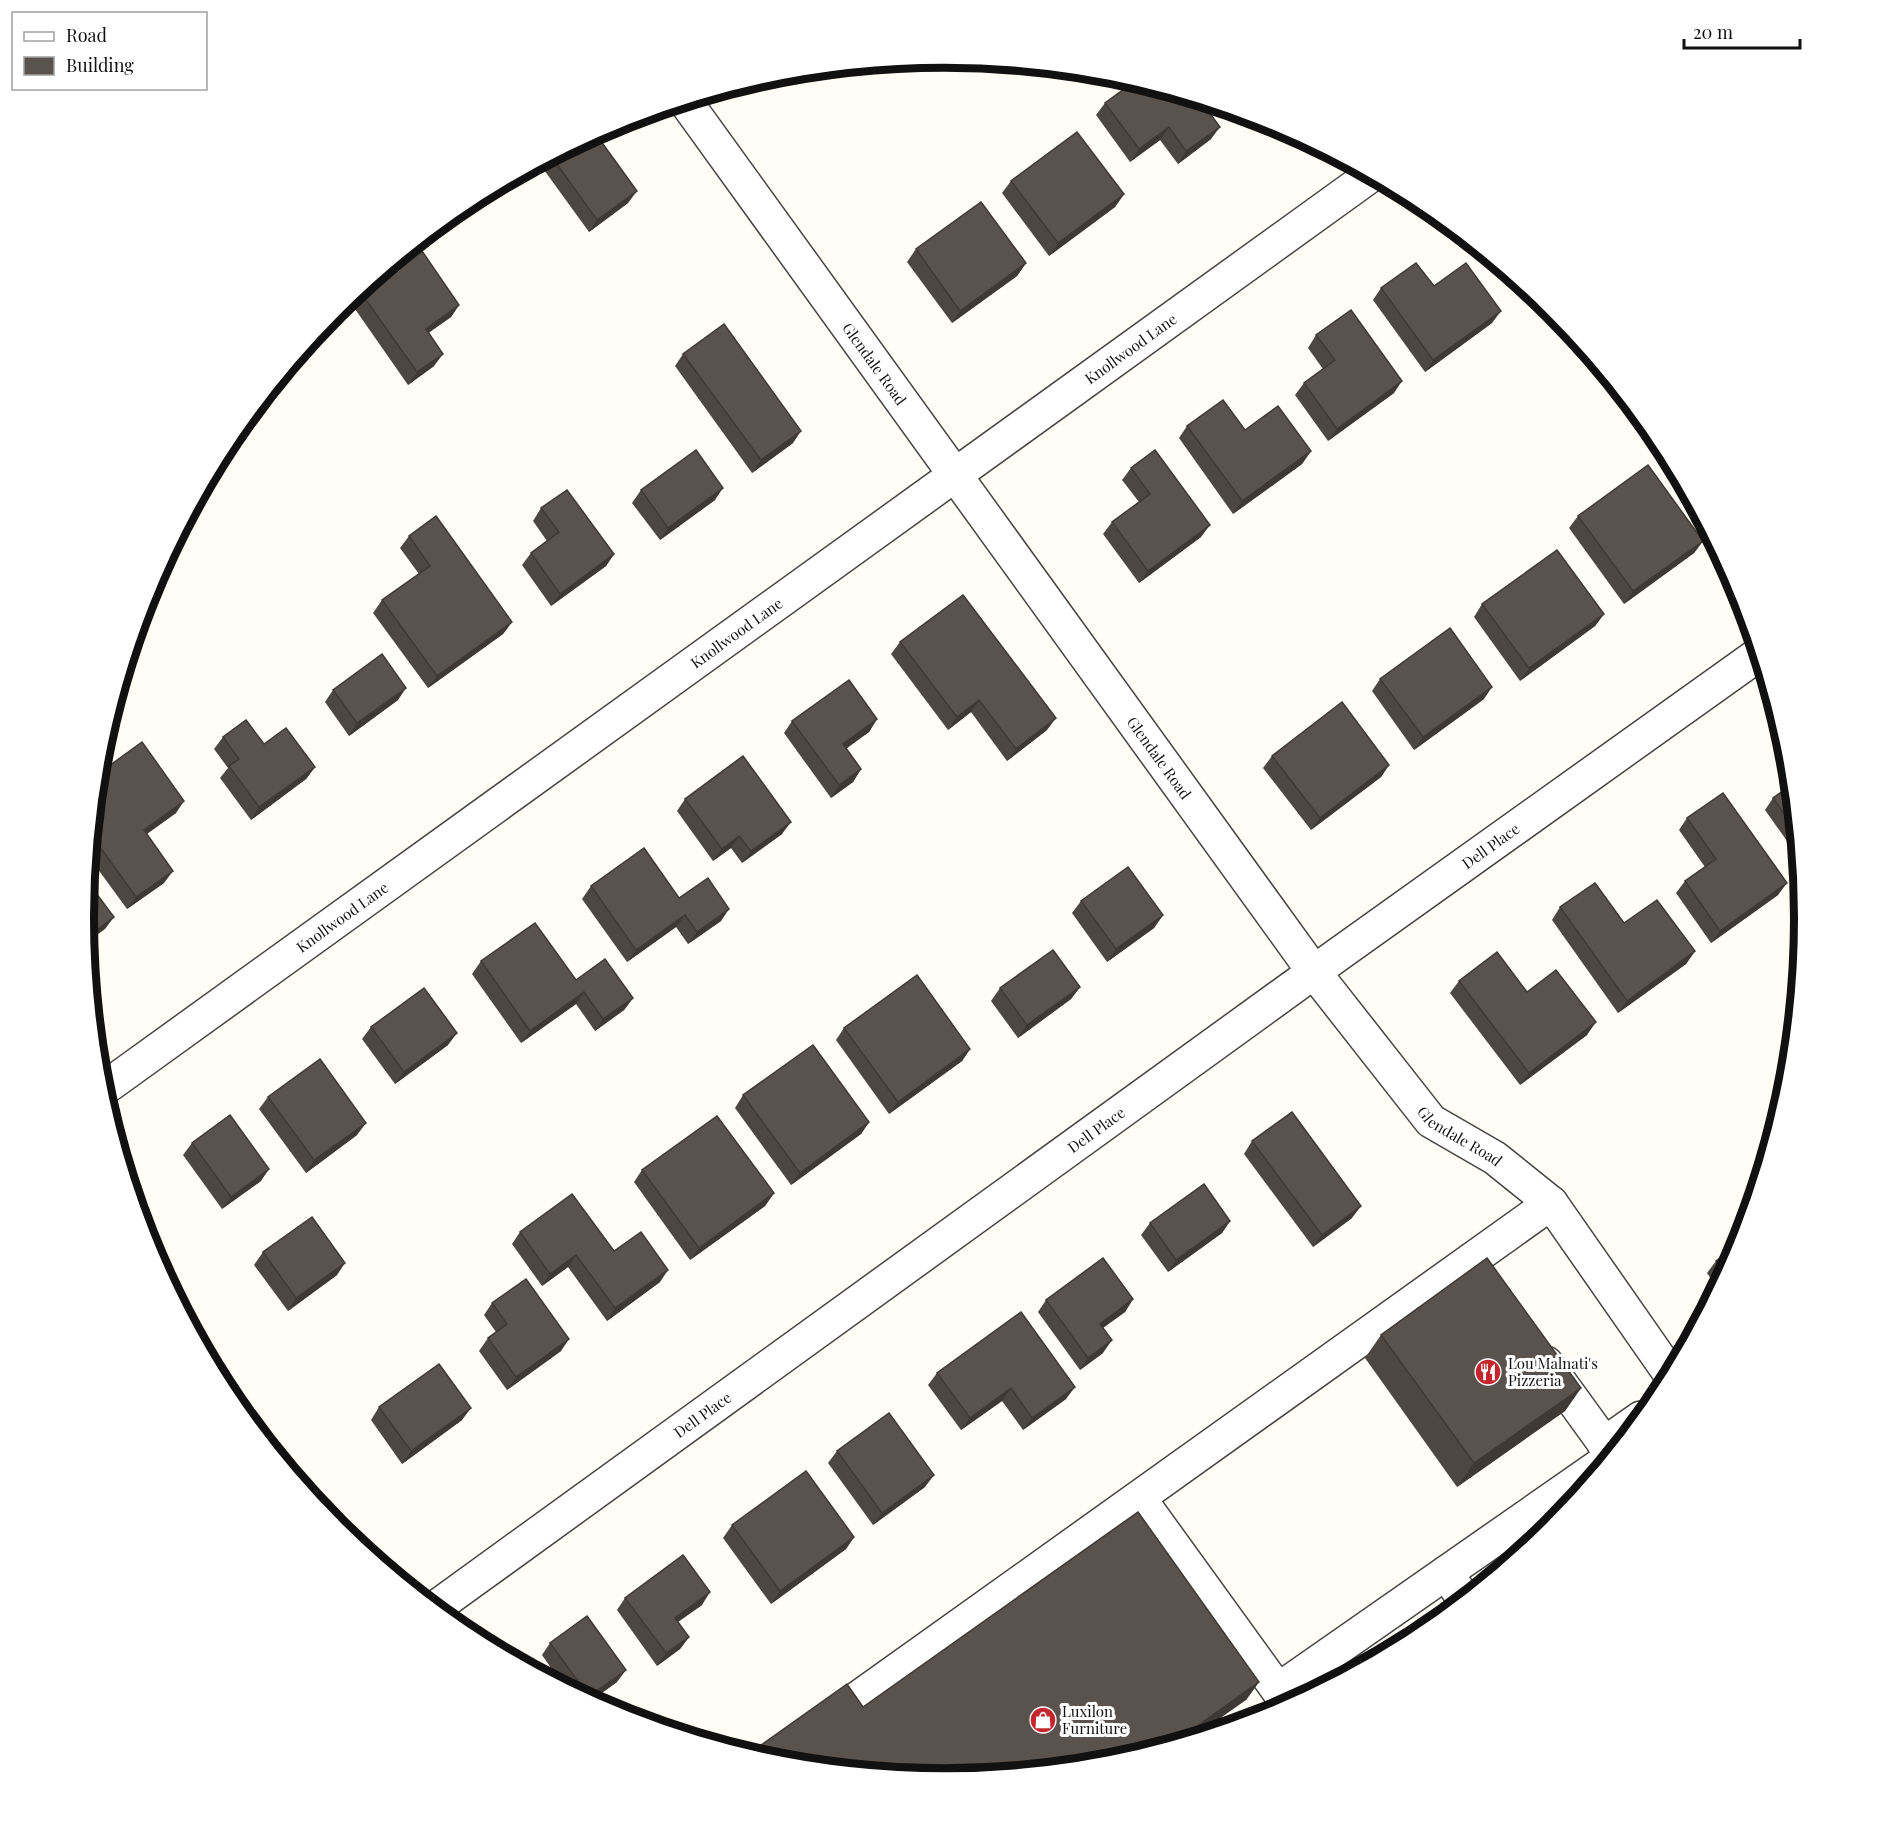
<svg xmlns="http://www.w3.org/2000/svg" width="1888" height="1835" viewBox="0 0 1888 1835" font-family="'Playfair Display',serif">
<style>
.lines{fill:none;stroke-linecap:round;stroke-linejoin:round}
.minor-casing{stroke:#444;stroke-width:36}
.minor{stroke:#fff;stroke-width:33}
.wall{fill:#4d4742}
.shaded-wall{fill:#3f3936}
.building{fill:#5a524d;stroke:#3f3936;stroke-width:1.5}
.labels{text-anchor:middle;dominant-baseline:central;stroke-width:6;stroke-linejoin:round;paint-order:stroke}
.street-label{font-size:15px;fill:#111;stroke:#fff}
.poi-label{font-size:15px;fill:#111;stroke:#fff;text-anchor:start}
.rim{fill:none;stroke:#111;stroke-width:8}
</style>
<rect width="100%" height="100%" fill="#fffdf5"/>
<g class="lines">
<defs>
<g id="minor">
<path id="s1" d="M685,101l629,871 117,149 64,37 56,45 120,172"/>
<path id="s2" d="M102,1090l1269,-915"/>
<polyline points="1546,1363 1612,1454"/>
<polyline points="1604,1444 1641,1418"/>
<polyline points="1139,1498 1288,1704"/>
<polyline points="1446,1573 1464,1599"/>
<path id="s3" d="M435,1608l901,-652 423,-302"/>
<polyline points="1278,1690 1605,1462"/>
<polyline points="854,1701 1551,1203"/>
</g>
</defs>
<use href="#minor" class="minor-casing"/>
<use href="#minor" class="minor"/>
</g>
<g class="wall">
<polygon points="1105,103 1211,139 1178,164 1160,140 1130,162 1096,115"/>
<polygon points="595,133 628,203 589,232 539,163"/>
<polygon points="1011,181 1124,194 1115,207 1049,256 1002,193"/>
<polygon points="496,196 438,238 432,230 466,202"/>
<polygon points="916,249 1026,263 1017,276 952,323 907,262"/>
<polygon points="1492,259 1525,287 1516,293"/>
<polygon points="395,260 400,266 459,305 451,317 428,333 434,366 408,385 348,299"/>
<polygon points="1381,288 1492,323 1425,372 1373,300"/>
<polygon points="1316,335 1394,393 1328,441 1295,395 1304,383 1323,369 1308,348"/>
<polygon points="683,354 793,443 752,473 675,366"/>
<polygon points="1187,426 1245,430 1311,451 1302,464 1233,514 1179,438"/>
<polygon points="1131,468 1201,537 1139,583 1103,534 1112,522 1139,502 1122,480"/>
<polygon points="641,490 715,500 660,540 632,503"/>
<polygon points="541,508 614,554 606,566 551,606 522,565 531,553 547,541 533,521"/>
<polygon points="1578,516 1703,541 1694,553 1624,604 1569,528"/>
<polygon points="409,536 512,622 503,634 428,688 373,613 382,600 419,574 400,548"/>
<polygon points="1482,604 1604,614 1595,626 1520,681 1474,617"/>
<polygon points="900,642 1047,730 1007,761 971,712 948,730 891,654"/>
<polygon points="1380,679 1484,699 1414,750 1372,691"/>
<polygon points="333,690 398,700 349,736 325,702"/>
<polygon points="877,719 869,732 846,748 861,769 853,782 831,798 784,733 792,721"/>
<polygon points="223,737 264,744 315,767 306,779 251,820 220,778 228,768 214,749"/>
<polygon points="1787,745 1788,750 1791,776 1778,758"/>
<polygon points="1272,756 1389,765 1381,777 1311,830 1263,768"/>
<polygon points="98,774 176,813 147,834 164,883 127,909 89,857"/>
<polygon points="1791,785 1799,858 1765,810 1773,798"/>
<polygon points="685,799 782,834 742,863 731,848 713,861 677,811"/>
<polygon points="1687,818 1778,895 1711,943 1676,893 1685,881 1705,867 1679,830"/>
<polygon points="591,886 679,898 721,921 688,944 676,927 627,962 582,899"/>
<polygon points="1081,901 1163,915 1154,928 1107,962 1072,913"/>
<polygon points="1560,907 1624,923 1695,951 1686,964 1618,1013 1552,920"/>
<polygon points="481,961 576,980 633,998 624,1010 595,1031 576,1004 521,1043 472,974"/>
<polygon points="1459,981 1527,992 1587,1035 1520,1085 1450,993"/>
<polygon points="1080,987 1071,999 1018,1038 991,1001 1000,988"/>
<polygon points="371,1027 448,1045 395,1084 362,1039"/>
<polygon points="844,1028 970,1049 962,1061 889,1114 836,1040"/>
<polygon points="743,1095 869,1122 861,1134 791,1185 735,1108"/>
<polygon points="268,1097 357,1135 306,1173 259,1109"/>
<polygon points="1252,1141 1352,1218 1313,1247 1244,1154"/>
<polygon points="192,1143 261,1181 222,1209 183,1155"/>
<polygon points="642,1170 774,1193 765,1206 690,1260 634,1182"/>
<polygon points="1230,1221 1222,1233 1168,1272 1141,1235 1150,1223"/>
<polygon points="520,1232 614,1251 660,1282 607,1321 568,1267 542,1286 512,1244"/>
<polygon points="1739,1247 1717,1287 1707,1273 1716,1261"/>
<polygon points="263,1252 337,1275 288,1311 254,1265"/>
<polygon points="1133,1299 1125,1312 1103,1328 1103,1353 1080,1370 1038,1312 1046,1300"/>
<polygon points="492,1303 561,1351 507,1390 479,1351 488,1338 496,1332 484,1315"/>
<polygon points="1381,1335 1581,1388 1565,1411 1457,1487 1365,1358"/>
<polygon points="937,1373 1066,1399 1023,1430 1002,1401 961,1430 928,1385"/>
<polygon points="379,1407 462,1420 402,1464 371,1420"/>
<polygon points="837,1451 925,1487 873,1525 828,1463"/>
<polygon points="732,1525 854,1537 846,1549 771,1604 723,1538"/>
<polygon points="625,1598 702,1605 678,1622 689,1637 680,1649 657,1666 617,1610"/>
<polygon points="550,1643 617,1682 592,1700 563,1685 542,1655"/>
<polygon points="1259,1682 1246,1700 944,1778 776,1761 863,1707"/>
</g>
<g class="shaded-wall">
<polygon points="1169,127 1160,140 1130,162 1139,149"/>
<polygon points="1220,127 1211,139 1178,164 1186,151"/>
<polygon points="504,184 496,196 438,238 447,226"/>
<polygon points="637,191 628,203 589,232 597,220"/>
<polygon points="1124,194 1115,207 1049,256 1058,243"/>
<polygon points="1026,263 1017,276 952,323 960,311"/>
<polygon points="1522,284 1525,287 1516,293"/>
<polygon points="459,305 451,317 417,341 426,329"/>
<polygon points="1501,311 1492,323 1425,372 1433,360"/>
<polygon points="334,322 326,334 299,353 312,338"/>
<polygon points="443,354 434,366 408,385 417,372"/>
<polygon points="1402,381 1394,393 1328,441 1337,429"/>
<polygon points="801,431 793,443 752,473 761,460"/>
<polygon points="1311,451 1302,464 1233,514 1242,501"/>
<polygon points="723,488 715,500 660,540 668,528"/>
<polygon points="1210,525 1201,537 1139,583 1148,571"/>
<polygon points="1703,541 1694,553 1624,604 1633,591"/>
<polygon points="614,554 606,566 551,606 560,594"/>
<polygon points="1604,614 1595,626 1520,681 1529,668"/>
<polygon points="512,622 503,634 428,688 437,676"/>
<polygon points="1492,687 1484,699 1414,750 1423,737"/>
<polygon points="406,688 398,700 349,736 357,723"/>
<polygon points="979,700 971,712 948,730 957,717"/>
<polygon points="1056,718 1047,730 1007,761 1016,749"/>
<polygon points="877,719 869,732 835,757 843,744"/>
<polygon points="1389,765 1381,777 1311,830 1320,818"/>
<polygon points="315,767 306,779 251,820 259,807"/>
<polygon points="861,769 853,782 831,798 839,785"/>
<polygon points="184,801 176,813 135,842 144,830"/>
<polygon points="791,822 782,834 742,863 751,851"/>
<polygon points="739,836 731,848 713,861 722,849"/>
<polygon points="173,871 164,883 127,909 136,897"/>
<polygon points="1787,883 1778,895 1711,943 1720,931"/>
<polygon points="729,909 721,921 688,944 697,932"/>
<polygon points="685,915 676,927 627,962 636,950"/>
<polygon points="1163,915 1154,928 1107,962 1116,949"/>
<polygon points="114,917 105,929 86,943 86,938"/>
<polygon points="1695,951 1686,964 1618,1013 1627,1001"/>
<polygon points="1080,987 1071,999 1018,1038 1027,1025"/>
<polygon points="584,992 576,1004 521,1043 530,1031"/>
<polygon points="633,998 624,1010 595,1031 603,1019"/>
<polygon points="1596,1022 1587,1035 1520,1085 1529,1073"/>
<polygon points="457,1033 448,1045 395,1084 404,1072"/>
<polygon points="970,1049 962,1061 889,1114 898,1102"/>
<polygon points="869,1122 861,1134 791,1185 800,1173"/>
<polygon points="366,1123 357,1135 306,1173 314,1160"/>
<polygon points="269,1169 261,1181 222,1209 231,1197"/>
<polygon points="774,1193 765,1206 690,1260 699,1248"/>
<polygon points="1361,1206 1352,1218 1313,1247 1322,1235"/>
<polygon points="1230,1221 1222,1233 1168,1272 1176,1260"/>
<polygon points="576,1255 568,1267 542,1286 550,1274"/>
<polygon points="345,1263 337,1275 288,1311 296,1298"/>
<polygon points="668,1270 660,1282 607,1321 615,1308"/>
<polygon points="1133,1299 1125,1312 1091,1336 1100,1324"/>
<polygon points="569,1339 561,1351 507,1390 516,1377"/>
<polygon points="1112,1340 1103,1353 1080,1370 1088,1358"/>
<polygon points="1075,1387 1066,1399 1023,1430 1032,1418"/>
<polygon points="1011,1388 1002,1401 961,1430 970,1418"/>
<polygon points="1581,1388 1565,1411 1457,1487 1474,1463"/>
<polygon points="471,1408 462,1420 402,1464 411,1451"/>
<polygon points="934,1475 925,1487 873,1525 882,1513"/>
<polygon points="854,1537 846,1549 771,1604 780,1591"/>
<polygon points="710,1592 702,1605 666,1630 675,1618"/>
<polygon points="689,1637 680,1649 657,1666 666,1653"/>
<polygon points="626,1670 617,1682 592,1700 588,1698"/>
<polygon points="1259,1682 1246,1700 1195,1736 1173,1743"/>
<polygon points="910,1767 905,1774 900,1774"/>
</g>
<g class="building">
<polygon points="1135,81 1200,100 1220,127 1186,151 1169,127 1139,149 1105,103"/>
<polygon points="1077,132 1124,194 1058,243 1011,181"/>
<polygon points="595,133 637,191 597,220 551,156"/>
<polygon points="503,182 504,184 447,226 443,221 466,202"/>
<polygon points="981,202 1026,263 960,311 916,249"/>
<polygon points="422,251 459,305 426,329 443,354 417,372 359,290 395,260 400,266"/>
<polygon points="1416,263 1434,286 1466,263 1501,311 1433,360 1381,288"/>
<polygon points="1351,310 1402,381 1337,429 1304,383 1335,360 1316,335"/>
<polygon points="330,316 334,322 312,338"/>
<polygon points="724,324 801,431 761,460 683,354"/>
<polygon points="1223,400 1245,430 1278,406 1311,451 1242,501 1187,426"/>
<polygon points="696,450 723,488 668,528 641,490"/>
<polygon points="1155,450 1210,525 1148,571 1112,522 1150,494 1131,468"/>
<polygon points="1648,465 1703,541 1633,591 1578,516"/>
<polygon points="567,490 614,554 560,594 531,553 559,532 541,508"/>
<polygon points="436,516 512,622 437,676 382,600 430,566 409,536"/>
<polygon points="1557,550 1604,614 1529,668 1482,604"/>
<polygon points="963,595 1056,718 1016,749 979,700 957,717 900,642"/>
<polygon points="1450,628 1492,687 1423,737 1380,679"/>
<polygon points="382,654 406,688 357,723 333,690"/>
<polygon points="849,680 877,719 843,744 861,769 839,785 792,721"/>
<polygon points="1342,702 1389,765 1320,818 1272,756"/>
<polygon points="246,720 264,744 286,728 315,767 259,807 229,766 239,759 223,737"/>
<polygon points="142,742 184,801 144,830 173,871 136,897 92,836 98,774"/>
<polygon points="743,756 791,822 751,851 739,836 722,849 685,799"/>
<polygon points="1791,785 1796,830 1773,798"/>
<polygon points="1723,793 1787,883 1720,931 1685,881 1716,859 1687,818"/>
<polygon points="644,848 679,898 708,878 729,909 697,932 685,915 636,950 591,886"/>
<polygon points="1128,867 1163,915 1116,949 1081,901"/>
<polygon points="87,881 114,917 86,938 84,917"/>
<polygon points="1595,883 1624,923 1657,900 1695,951 1627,1001 1560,907"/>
<polygon points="535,923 576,980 605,959 633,998 603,1019 584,992 530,1031 481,961"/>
<polygon points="1053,950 1080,987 1027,1025 1000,988"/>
<polygon points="1497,952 1527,992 1556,970 1596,1022 1529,1073 1459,981"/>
<polygon points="917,975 970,1049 898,1102 844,1028"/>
<polygon points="424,988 457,1033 404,1072 371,1027"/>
<polygon points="813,1045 869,1122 800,1173 743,1095"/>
<polygon points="320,1059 366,1123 314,1160 268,1097"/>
<polygon points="1292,1112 1361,1206 1322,1235 1252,1141"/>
<polygon points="230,1115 269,1169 231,1197 192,1143"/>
<polygon points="717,1116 774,1193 699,1248 642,1170"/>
<polygon points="1204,1184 1230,1221 1176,1260 1150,1223"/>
<polygon points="572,1194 614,1251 641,1232 668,1270 615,1308 576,1255 550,1274 520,1232"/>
<polygon points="312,1217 345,1263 296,1298 263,1252"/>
<polygon points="1740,1244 1739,1247 1725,1273 1716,1261"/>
<polygon points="1103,1258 1133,1299 1100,1324 1112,1340 1088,1358 1046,1300"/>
<polygon points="1487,1258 1581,1388 1474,1463 1381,1335"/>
<polygon points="526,1279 569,1339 516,1377 488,1338 507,1324 492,1303"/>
<polygon points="1021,1312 1075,1387 1032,1418 1011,1388 970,1418 937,1373"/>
<polygon points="439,1364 471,1408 411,1451 379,1407"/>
<polygon points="889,1413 934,1475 882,1513 837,1451"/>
<polygon points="806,1471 854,1537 780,1591 732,1525"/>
<polygon points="1138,1512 1259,1682 1173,1743 1112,1762 944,1778 915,1775 910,1767 900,1774 776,1761 750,1753 847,1684 863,1707"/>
<polygon points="683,1555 710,1592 675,1618 689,1637 666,1653 625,1598"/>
<polygon points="587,1616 626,1670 589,1696 550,1643"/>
</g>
<defs>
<symbol id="restaurant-disc" viewBox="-11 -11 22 22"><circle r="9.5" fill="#c4262e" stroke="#fff"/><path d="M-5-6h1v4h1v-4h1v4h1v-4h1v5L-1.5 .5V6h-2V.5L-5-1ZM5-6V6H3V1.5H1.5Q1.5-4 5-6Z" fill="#fff"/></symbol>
<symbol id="shop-disc" viewBox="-11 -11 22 22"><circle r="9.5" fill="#c4262e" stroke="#fff"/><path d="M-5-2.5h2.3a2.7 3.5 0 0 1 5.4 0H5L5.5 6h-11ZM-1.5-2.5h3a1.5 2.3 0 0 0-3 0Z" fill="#fff"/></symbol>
</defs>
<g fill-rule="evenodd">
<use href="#restaurant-disc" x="1473" y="1357" width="30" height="30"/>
<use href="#shop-disc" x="1028" y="1705" width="30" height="30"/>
</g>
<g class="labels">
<g class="street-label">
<text stroke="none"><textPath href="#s2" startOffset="1268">Knollwood Lane</textPath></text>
<text stroke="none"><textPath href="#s1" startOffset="324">Glendale Road</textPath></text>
<text stroke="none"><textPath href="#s2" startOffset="782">Knollwood Lane</textPath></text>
<text stroke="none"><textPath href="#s1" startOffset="810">Glendale Road</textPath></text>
<text stroke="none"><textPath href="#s3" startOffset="1302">Dell Place</textPath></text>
<text stroke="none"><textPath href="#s2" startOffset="296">Knollwood Lane</textPath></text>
<text stroke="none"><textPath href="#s3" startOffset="816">Dell Place</textPath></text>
<text stroke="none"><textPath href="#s1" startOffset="1296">Glendale Road</textPath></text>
<text stroke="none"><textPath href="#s3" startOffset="330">Dell Place</textPath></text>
</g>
<g class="poi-label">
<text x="1508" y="1363">Lou Malnati's<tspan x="1508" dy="17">Pizzeria</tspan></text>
<text x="1062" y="1711">Luxilon<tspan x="1062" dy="17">Furniture</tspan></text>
</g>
</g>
<path d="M0 0H1888V1835H0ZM94 918a850 850 0 1 1 1700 0a850 850 0 1 1-1700 0Z" fill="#fff" fill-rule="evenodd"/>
<path class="rim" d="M94 918a850 850 0 1 1 1700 0a850 850 0 1 1-1700 0Z"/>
<rect x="12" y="12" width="195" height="78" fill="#ffffff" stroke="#a0a0a0" stroke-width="1.5"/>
<rect x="24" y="32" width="30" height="9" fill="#ffffff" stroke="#a0a0a0" stroke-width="1.5"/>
<text x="66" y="42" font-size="18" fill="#111111">Road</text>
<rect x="24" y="57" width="30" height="18" fill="#5a524d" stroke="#a0a0a0" stroke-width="1.5"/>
<text x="66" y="72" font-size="18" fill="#111111">Building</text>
<path d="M1684 39v9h116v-9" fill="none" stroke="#111111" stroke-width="3"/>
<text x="1693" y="39" font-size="18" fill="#111111" stroke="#ffffff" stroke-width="4.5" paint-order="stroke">20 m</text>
</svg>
